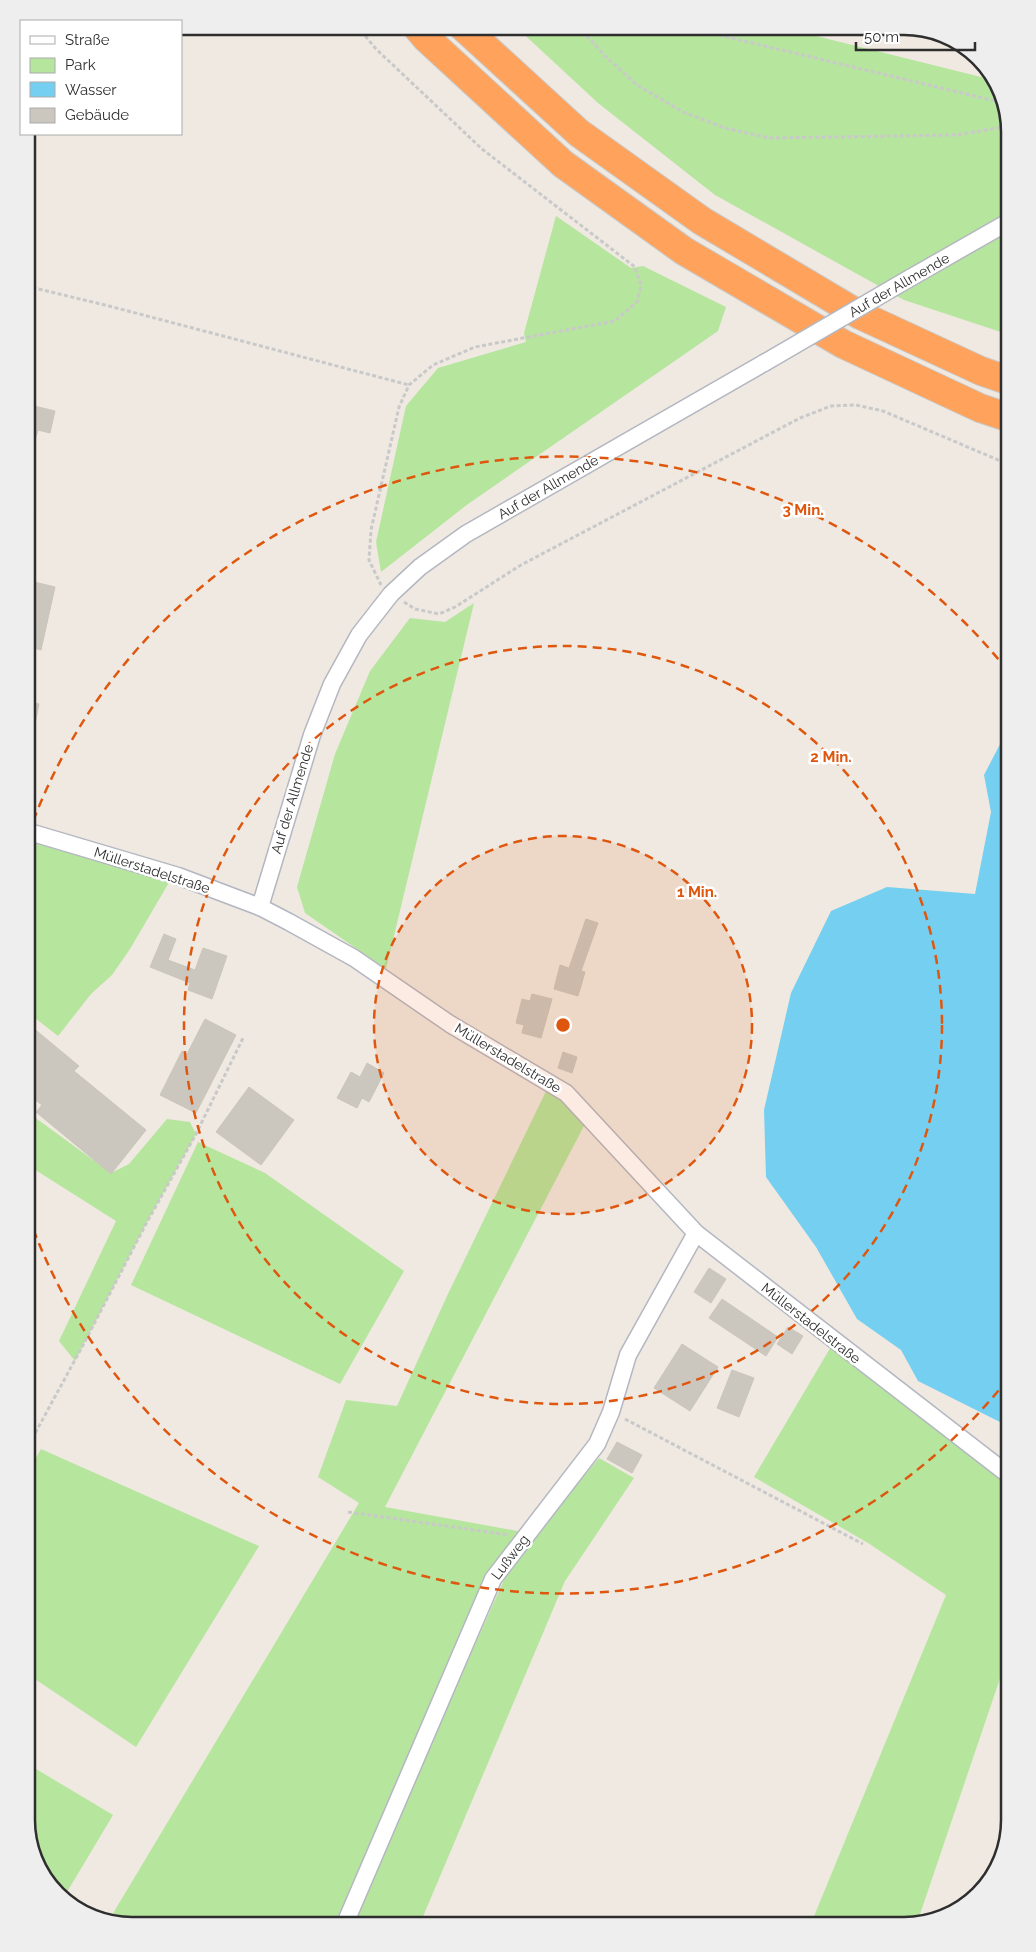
<svg xmlns="http://www.w3.org/2000/svg" width="1036" height="1952" viewBox="0 0 1036 1952" font-family="Raleway,sans-serif">
<style>
.green{fill:#b6e59e}
.water{fill:#75cff0}
.building{fill:#cbc7bf;stroke:#cbc5ba}
.lines{fill:none;stroke-linecap:round;stroke-linejoin:round}
.minor-casing{stroke:#b4b7c1;stroke-width:19}
.motorway-casing{stroke:#c9c9c9;stroke-width:30}
.path{stroke:#c9c9c9;stroke-width:3;stroke-dasharray:4 2.5;stroke-linecap:butt}
.minor{stroke:#fff;stroke-width:16}
.motorway{stroke:#ffa35c;stroke-width:28}
.minor-bridge-casing{stroke:#b4b7c1;stroke-width:19;stroke-linecap:butt}
.minor-bridge{stroke:#fff;stroke-width:16}
.ring{fill:none;stroke:#df570e;stroke-width:2.5;stroke-dasharray:9 6}
.labels{text-anchor:middle;dominant-baseline:central;stroke-width:5;stroke-linejoin:round;paint-order:stroke}
.street-label{font-size:14px;fill:#2e2e2e;stroke:#fff}
.rim{fill:none;stroke:#2e2e2e;stroke-width:2.5}
.centre{fill:#df570e;stroke:#fff;stroke-width:2.5}
.ring-label{font-size:15px;text-anchor:middle;font-weight:bold;fill:#df570e;stroke:#fff;stroke-width:5;stroke-linejoin:round;paint-order:stroke}
</style>
<rect width="100%" height="100%" fill="#efe9e1"/>
<g class="green">
<polygon points="515,26 776,26 993,80 1002,91 1010,132 1010,335 904,300 715,195 598,103"/>
<polygon points="556,216 631,268 643,266 726,307 718,331 468,504 381,572 376,542 406,406 438,368 526,342 524,333"/>
<polygon points="474,603 386,969 305,913 297,887 335,754 370,671 410,618 445,622"/>
<polygon points="26,841 171,879 130,949 112,975 91,994 58,1036 26,1011"/>
<polygon points="549,1085 586,1122 385,1507 523,1532 489,1580 334,1926 125,1926 109,1920 359,1503 318,1477 346,1400 397,1406 447,1296"/>
<polygon points="26,1111 111,1173 129,1164 167,1119 190,1122 196,1134 147,1222 75,1361 59,1341 116,1221 26,1164"/>
<polygon points="198,1142 265,1173 404,1271 340,1384 131,1285"/>
<polygon points="832,1345 1010,1486 1010,1649 917,1923 904,1926 810,1926 946,1595 868,1543 754,1477"/>
<polygon points="41,1449 259,1546 136,1747 26,1673 26,1475"/>
<polygon points="599,1458 634,1478 565,1581 419,1926 349,1926 512,1562"/>
<polygon points="26,1763 113,1815 64,1897 34,1861 26,1820"/>
</g>
<polygon class="water" points="1010,725 1010,1427 918,1381 901,1350 857,1319 816,1247 766,1177 764,1110 791,993 831,911 887,887 975,894 991,812 984,775"/>
<g class="building">
<polygon points="26,404 55,411 50,433 38,430 30,457 26,456"/>
<polygon points="26,580 55,587 41,650 26,646"/>
<polygon points="26,701 39,704 32,739 26,738"/>
<polygon points="586,919 598,923 581,971 585,972 578,996 554,989 560,965 569,968"/>
<polygon points="164,934 176,939 168,960 195,970 203,948 227,956 212,999 188,990 190,983 150,967"/>
<polygon points="532,994 552,999 541,1038 522,1033 524,1025 516,1023 522,999 530,1001"/>
<polygon points="205,1019 236,1035 196,1113 160,1095 182,1051 187,1054"/>
<polygon points="26,1022 79,1066 74,1071 146,1130 111,1174 36,1112 42,1105 26,1093"/>
<polygon points="563,1052 577,1057 572,1073 558,1068"/>
<polygon points="367,1063 384,1073 369,1102 362,1098 357,1108 337,1098 351,1072 360,1077"/>
<polygon points="249,1087 294,1120 261,1165 216,1132"/>
<polygon points="709,1268 726,1279 711,1303 694,1292"/>
<polygon points="722,1299 778,1337 766,1356 709,1318"/>
<polygon points="788,1327 803,1336 792,1354 777,1344"/>
<polygon points="682,1344 718,1367 690,1411 654,1388"/>
<polygon points="732,1370 754,1378 739,1417 717,1408"/>
<polygon points="617,1442 642,1455 632,1473 607,1459"/>
</g>
<g class="lines">
<defs>
<g id="minor">
<polyline points="910,278 1010,221"/>
<polyline points="26,831 178,876 260,907 289,922 354,958 450,1024 566,1093 696,1233 1010,1476"/>
<polyline points="260,907 312,735 332,684 359,635 391,594 420,567 466,534 764,363"/>
<polyline points="344,1926 493,1579 597,1444 611,1412 628,1355 696,1233"/>
</g>
<g id="motorway">
<polyline points="416,26 426,38 563,164 684,251 843,344 980,408 1010,418"/>
<polyline points="462,26 579,133 702,221 860,315 981,371 1010,381"/>
</g>
</defs>
<use href="#minor" class="minor-casing"/>
<use href="#motorway" class="motorway-casing"/>
<g class="path">
<polyline points="357,26 376,49 482,149 635,267 641,286 637,302 615,321 475,347 433,365 409,385 399,407 371,530 369,560 381,585"/>
<polyline points="578,26 604,55 637,85 683,112 725,128 769,138 956,135 1009,126"/>
<polyline points="681,26 1004,103"/>
<polyline points="26,286 109,306 409,385"/>
<polyline points="404,602 415,609 439,614 455,607 521,565 800,418 831,406 856,405 883,411 1010,465"/>
<polyline points="625,1419 863,1544"/>
<polyline points="26,1450 82,1347 147,1222 196,1134 244,1036"/>
<polyline points="348,1512 509,1535"/>
</g>
<use href="#minor" class="minor"/>
<use href="#motorway" class="motorway"/>
<defs>
<polyline id="minor-bridge" points="764,363 910,278"/>
</defs>
<use href="#minor-bridge" class="minor-bridge-casing"/>
<use href="#minor-bridge" class="minor-bridge"/>
</g>
<circle cx="563" cy="1025" r="189" fill="#df570e" fill-opacity=".12"/>
<g class="ring">
<circle cx="563" cy="1025" r="189"/>
<circle cx="563" cy="1025" r="379"/>
<path d="M1008 1379A568 568 0 0 1 28 1215M28 835A568 568 0 0 1 1008 671"/>
</g>
<g class="labels">
<g class="street-label">
<text transform="translate(899 285) rotate(-30)">Auf der Allmende</text>
<text transform="translate(548 487) rotate(-30)">Auf der Allmende</text>
<text transform="translate(292 799) rotate(-73)">Auf der Allmende</text>
<text transform="translate(152 870) rotate(18)">Müllerstadelstraße</text>
<text transform="translate(508 1058) rotate(31)">Müllerstadelstraße</text>
<text transform="translate(811 1323) rotate(38)">Müllerstadelstraße</text>
<text transform="translate(510 1557) rotate(-53)">Lußweg</text>
</g>
</g>
<path d="M0 0H1036V1952H0ZM132 35H904A97 97 0 0 1 1001 132V1820A97 97 0 0 1 904 1917H132A97 97 0 0 1 35 1820V132A97 97 0 0 1 132 35Z" fill="#eee" fill-rule="evenodd"/>
<path class="rim" d="M132 35H904A97 97 0 0 1 1001 132V1820A97 97 0 0 1 904 1917H132A97 97 0 0 1 35 1820V132A97 97 0 0 1 132 35Z"/>
<circle cx="563" cy="1025" r="8" class="centre"/>
<g class="ring-label">
<text x="803" y="515">3 Min.</text>
<text x="831" y="762">2 Min.</text>
<text x="697" y="897">1 Min.</text>
</g>
<rect x="20" y="20" width="162" height="115" fill="#ffffff" stroke="#ababab"/>
<rect x="30" y="36" width="25" height="8" fill="#ffffff" stroke="#ababab"/>
<text x="65" y="45" font-size="15" fill="#2e2e2e">Straße</text>
<rect x="30" y="58" width="25" height="15" fill="#b6e59e" stroke="#ababab"/>
<text x="65" y="70" font-size="15" fill="#2e2e2e">Park</text>
<rect x="30" y="82" width="25" height="15" fill="#75cff0" stroke="#ababab"/>
<text x="65" y="95" font-size="15" fill="#2e2e2e">Wasser</text>
<rect x="30" y="108" width="25" height="15" fill="#cbc7bf" stroke="#ababab"/>
<text x="65" y="120" font-size="15" fill="#2e2e2e">Gebäude</text>
<path d="M856 42v8h119v-8" fill="none" stroke="#2e2e2e" stroke-width="2.5"/>
<text x="864" y="42" font-size="15" fill="#2e2e2e" stroke="#ffffff" stroke-width="4" paint-order="stroke">50 m</text>
</svg>
